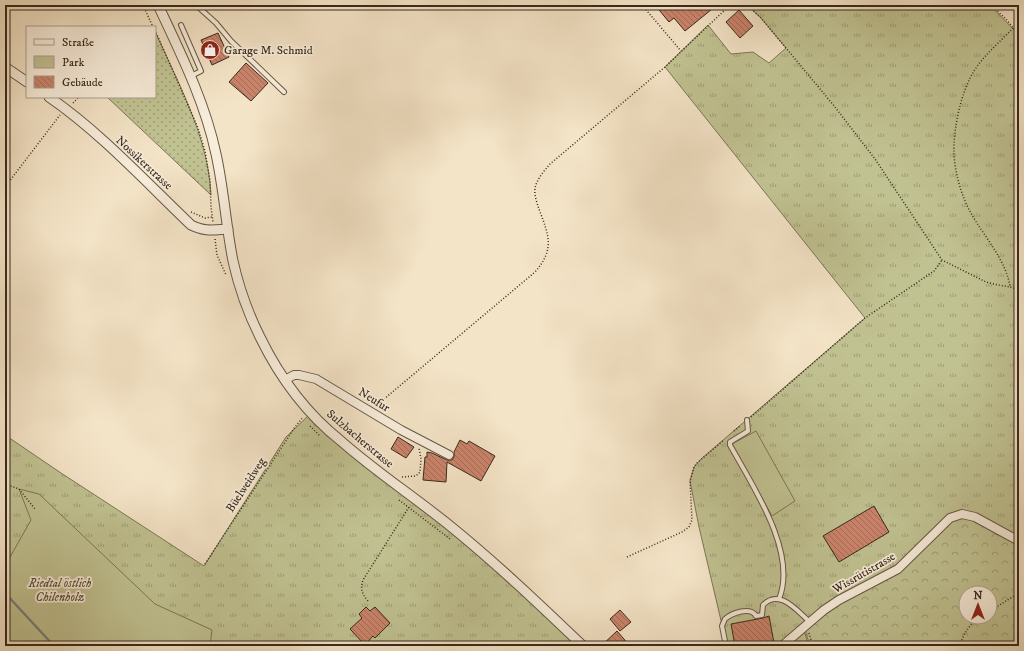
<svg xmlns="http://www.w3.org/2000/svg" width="1024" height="651" viewBox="0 0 1024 651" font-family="'IM FELL DW Pica',serif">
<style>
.grass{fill:url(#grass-tufts);stroke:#7c7657}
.forest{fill:url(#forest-crowns);stroke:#7c7657;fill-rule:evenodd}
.park{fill:#c1c292;stroke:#7c7657}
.garden{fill:url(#garden-dots);stroke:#7c7657}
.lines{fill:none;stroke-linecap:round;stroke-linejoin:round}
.stream{stroke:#77827e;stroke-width:2.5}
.building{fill:url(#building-back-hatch);stroke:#372a1c}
.service-casing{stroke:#665847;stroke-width:6}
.minor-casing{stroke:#665847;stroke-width:10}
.tertiary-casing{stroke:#665847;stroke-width:11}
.path{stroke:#372a1c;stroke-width:1.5;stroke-dasharray:1 2;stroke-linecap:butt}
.service{stroke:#f8eddb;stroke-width:4}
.minor{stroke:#f8eddb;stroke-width:8}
.tertiary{stroke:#f8eddb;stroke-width:9}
.labels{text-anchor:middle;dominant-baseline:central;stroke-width:3.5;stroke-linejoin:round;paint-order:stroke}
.poi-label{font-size:12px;fill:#372a1c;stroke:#f8eddb;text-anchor:start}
.street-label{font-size:12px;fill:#372a1c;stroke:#f8eddb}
.park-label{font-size:12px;font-style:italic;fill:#5a503a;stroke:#f8eddb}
</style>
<defs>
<pattern id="grass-tufts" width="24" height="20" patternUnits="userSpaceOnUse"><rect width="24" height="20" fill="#c1c292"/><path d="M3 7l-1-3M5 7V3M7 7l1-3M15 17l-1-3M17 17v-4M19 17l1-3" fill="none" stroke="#9e9e76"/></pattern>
<pattern id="forest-crowns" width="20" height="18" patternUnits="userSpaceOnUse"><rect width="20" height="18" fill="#c1c292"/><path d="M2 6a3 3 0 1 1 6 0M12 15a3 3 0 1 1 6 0" fill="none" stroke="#9e9e76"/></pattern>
<pattern id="garden-dots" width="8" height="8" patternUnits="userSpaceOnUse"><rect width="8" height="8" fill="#c1c292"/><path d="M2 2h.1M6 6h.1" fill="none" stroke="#9e9e76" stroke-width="1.8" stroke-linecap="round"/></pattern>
<pattern id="building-back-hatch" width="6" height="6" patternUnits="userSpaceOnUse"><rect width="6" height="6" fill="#cb846c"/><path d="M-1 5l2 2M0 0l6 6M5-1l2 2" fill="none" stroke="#a66c58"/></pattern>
</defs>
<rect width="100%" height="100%" fill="#f4e4c7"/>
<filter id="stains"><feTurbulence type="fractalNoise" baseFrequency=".005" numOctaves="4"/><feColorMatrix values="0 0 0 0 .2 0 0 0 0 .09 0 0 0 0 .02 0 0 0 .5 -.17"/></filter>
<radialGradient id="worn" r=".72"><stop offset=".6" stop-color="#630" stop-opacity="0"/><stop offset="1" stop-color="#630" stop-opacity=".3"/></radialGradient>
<g class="grass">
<polygon points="747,5 990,5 1019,35 1019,541 915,554 780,646 727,646 699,527 690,481 694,467 701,459 865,318 665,67 708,25 731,54 753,52 769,63 786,48 761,18"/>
<polygon points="311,413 415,499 583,646 5,646 5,435 61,473 204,566 286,437"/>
<polygon points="804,631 809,646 782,646"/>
</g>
<path class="forest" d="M964,515l55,26v105h-209l-5,-16 18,-18 70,-38 47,-47zM966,593h24v24h-24z"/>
<g class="park">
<polygon points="756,431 795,501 772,516 732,444"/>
<polygon points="19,489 39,494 155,604 212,630 210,646 8,646 5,642 5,566 31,520"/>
</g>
<path class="garden" d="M155,31c23,52 53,105 56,164l-104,-98h48z"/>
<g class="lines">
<polyline class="stream" points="5,593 54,646"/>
</g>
<g class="building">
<polygon points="655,5 717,5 685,31 674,18 669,22"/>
<polygon points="739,10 753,26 740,38 726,22"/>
<polygon points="218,33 229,57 212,65 201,40"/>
<polygon points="246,63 268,83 251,101 229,82"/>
<polygon points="398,437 414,447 406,458 391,449"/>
<polygon points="460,440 467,444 469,441 495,456 481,481 447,462 446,482 423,480 425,457 427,457 427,452 432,453 447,460 452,460 454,457 454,452"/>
<polygon points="874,506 889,532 839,562 823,536"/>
<polygon points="366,607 370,611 375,607 390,623 375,638 373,636 365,645 350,629 362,618 359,614"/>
<polygon points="620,610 631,622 620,631 610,619"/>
<polygon points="769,616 774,643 757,646 735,646 731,624 763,618"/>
<polygon points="617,631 630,646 601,646"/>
</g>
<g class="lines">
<defs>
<g id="service">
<polyline points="196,5 216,23 231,41 284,92"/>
<polyline points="181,25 201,71 191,76"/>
<path d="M747,420l1,11 -18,11v3c22,40 68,107 49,154"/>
<path d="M726,646l-4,-20 3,-7c7,-6 26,-13 31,-3l6,-1 1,-10c17,-17 34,6 47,17"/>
</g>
<g id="minor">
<polyline points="285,380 294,375 299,375 316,379 401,430 449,455"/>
<polyline points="782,646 824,610 839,600 898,569 950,518 962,514 975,517 1019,541"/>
</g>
<g id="tertiary">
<path d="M158,5c23,49 47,97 58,149 8,36 10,72 17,107 6,27 15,52 27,76 19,39 47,77 81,104 34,30 72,55 108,84 47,38 90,79 134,121"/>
<polyline points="5,67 27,82"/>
<path d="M49,97c51,35 97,85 142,128 15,7 21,5 37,4"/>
</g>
</defs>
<use href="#service" class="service-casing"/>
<use href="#minor" class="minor-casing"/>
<use href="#tertiary" class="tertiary-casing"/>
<g class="path">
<polyline points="143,5 153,27"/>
<polyline points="642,5 681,51"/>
<polyline points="747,5 761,18 835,107 875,159 942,260 986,282 998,285 1010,287"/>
<polyline points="991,5 1006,19 1019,35"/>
<path d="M1013,28c-13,14 -29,27 -39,43 -13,21 -21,58 -20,83 1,20 8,44 18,61 12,21 35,47 38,72l9,3"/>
<polyline points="155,30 198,128 205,151 210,181 211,207 213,222"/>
<polyline points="73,103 79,97"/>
<polyline points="5,187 60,115"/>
<polyline points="191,212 205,218 212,217"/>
<polyline points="215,239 217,255 226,275"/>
<path d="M377,405l158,-133c20,-23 14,-36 4,-63 -2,-6 -5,-14 -4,-21 2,-9 9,-17 15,-24l115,-97 65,-62"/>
<polyline points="751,417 865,318 934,271 942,260"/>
<polyline points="310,426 320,436"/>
<polyline points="734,431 740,426"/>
<polyline points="402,477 416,476 420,472 421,459 419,448"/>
<polyline points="5,484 19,489 35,509"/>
<polyline points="399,500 450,539"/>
<polyline points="627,557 682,532 689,527 692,520 690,481 694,467 697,463 724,440"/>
<polyline points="205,564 295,427 303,417"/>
<path d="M368,601c-6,-7 -8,-12 -5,-21l46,-73"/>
<polyline points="990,611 1014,596 1019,590"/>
<polyline points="809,633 813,646"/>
<polyline points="5,638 10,646"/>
<path d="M960,646c3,-12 9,-20 18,-29"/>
</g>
<use href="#service" class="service"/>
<use href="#minor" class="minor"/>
<use href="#tertiary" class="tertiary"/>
</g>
<defs>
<symbol id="shop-disc" viewBox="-11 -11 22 22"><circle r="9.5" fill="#8f2418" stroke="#f8eddb"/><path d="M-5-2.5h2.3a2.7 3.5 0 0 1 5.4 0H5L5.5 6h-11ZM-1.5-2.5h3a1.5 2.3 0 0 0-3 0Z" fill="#fff"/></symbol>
</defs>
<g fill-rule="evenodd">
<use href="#shop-disc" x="199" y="39" width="22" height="22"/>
</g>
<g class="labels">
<g class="poi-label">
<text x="224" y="50">Garage M. Schmid</text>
</g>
<g class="street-label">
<text transform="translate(144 163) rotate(43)">Nossikerstrasse</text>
<text transform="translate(374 400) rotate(32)">Neufur</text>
<text transform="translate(360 439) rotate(40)">Sulzbacherstrasse</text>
<text transform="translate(246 485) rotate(-57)">Büelweidweg</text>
<text transform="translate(864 573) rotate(-30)">Wissrütistrasse</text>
</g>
<g class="park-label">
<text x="60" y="583">Riedtal östlich<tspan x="60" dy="14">Chilenholz</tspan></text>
</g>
</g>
<rect width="1024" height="651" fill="none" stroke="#f4e4c7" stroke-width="20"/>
<rect x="6" y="6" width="1012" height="639" fill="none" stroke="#372a1c" stroke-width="2"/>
<rect x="10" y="10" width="1004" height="631" fill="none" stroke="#372a1c"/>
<rect x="26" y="26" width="130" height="72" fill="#f8eddb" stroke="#ab9f8f"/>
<rect x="34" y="39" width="20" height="6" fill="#f8eddb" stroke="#ab9f8f"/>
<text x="62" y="46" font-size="12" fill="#372a1c">Straße</text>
<rect x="34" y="56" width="20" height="12" fill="#c1c292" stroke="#ab9f8f"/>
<text x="62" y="66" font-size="12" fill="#372a1c">Park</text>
<rect x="34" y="76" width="20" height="12" fill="url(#building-back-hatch)" stroke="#ab9f8f"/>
<text x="62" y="86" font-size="12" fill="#372a1c">Gebäude</text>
<g transform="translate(978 605)"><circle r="19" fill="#f8eddb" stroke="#ab9f8f"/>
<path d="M0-3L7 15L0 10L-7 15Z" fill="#8f2418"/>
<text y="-6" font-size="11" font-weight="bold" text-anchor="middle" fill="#372a1c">N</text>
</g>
<rect width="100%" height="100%" filter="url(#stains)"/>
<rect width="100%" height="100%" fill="url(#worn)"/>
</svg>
